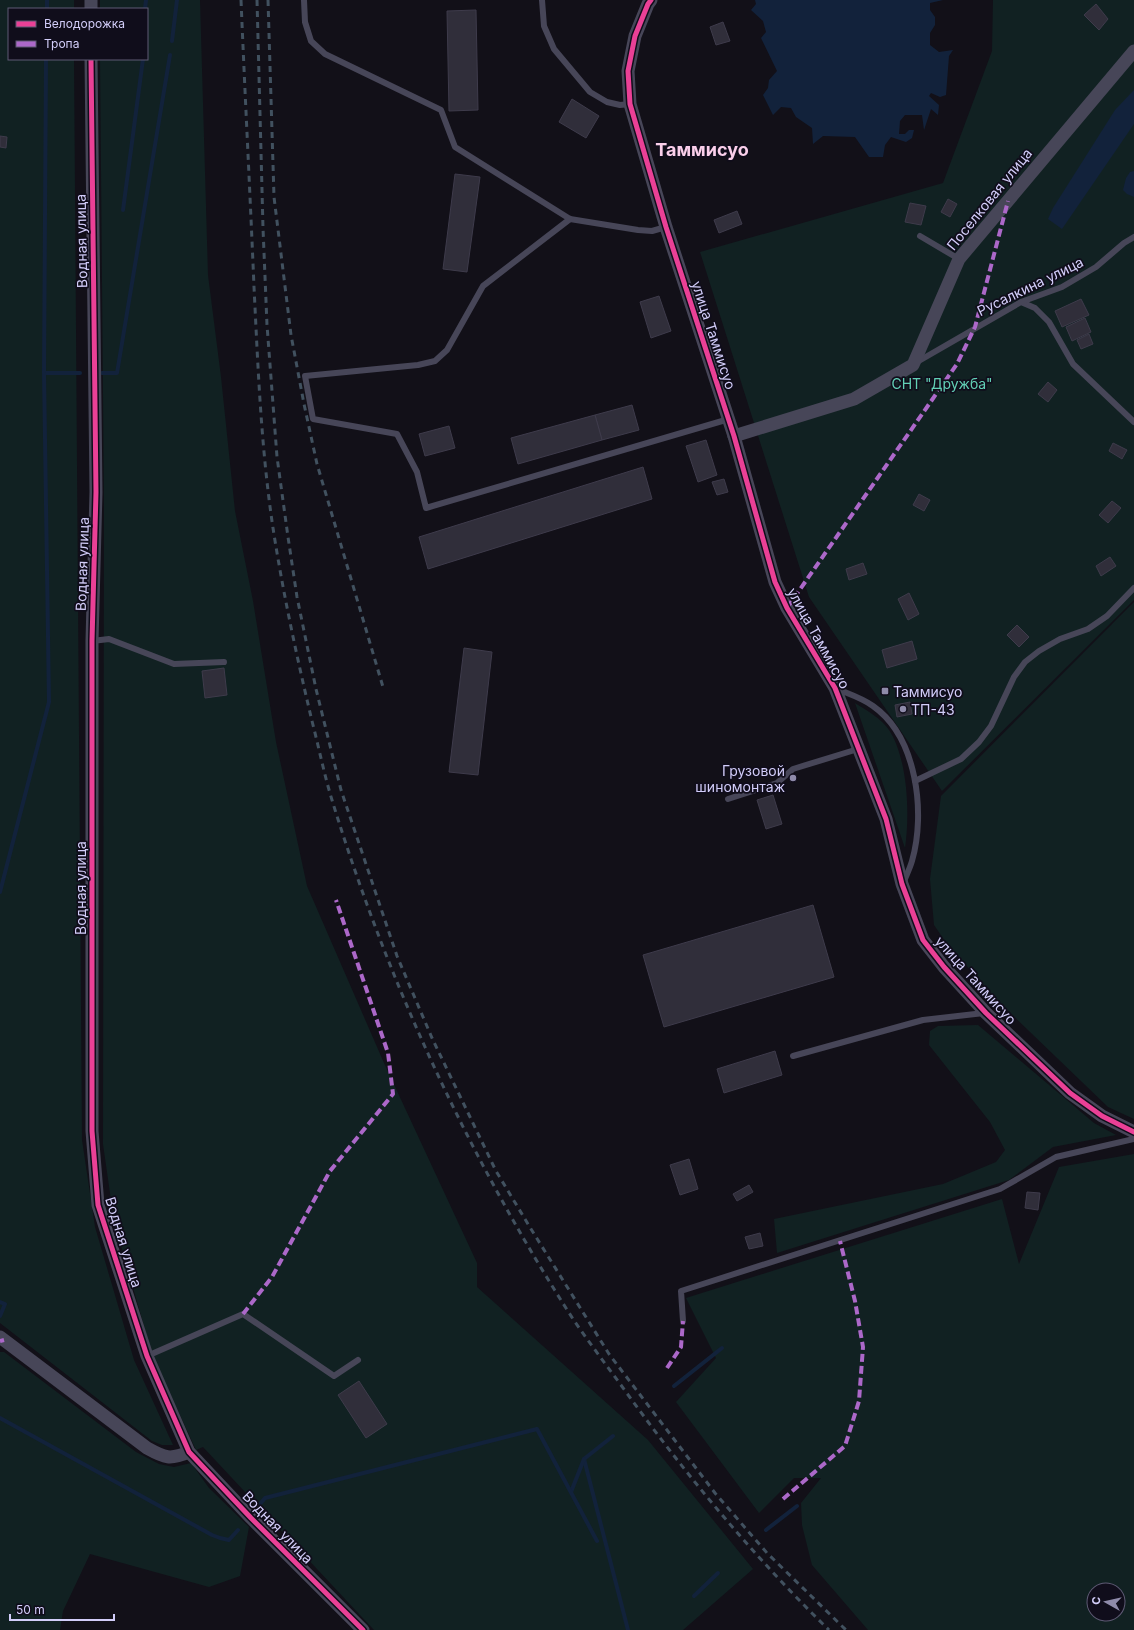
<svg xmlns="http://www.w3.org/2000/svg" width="1134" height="1630" viewBox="0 0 1134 1630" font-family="Inter,sans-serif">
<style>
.green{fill:#112122;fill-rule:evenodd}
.water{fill:#12223b}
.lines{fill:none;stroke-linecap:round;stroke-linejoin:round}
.stream{stroke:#12223b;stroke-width:4}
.building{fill:#302e3a;stroke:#3e3b4b}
.service{stroke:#474658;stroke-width:6}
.minor{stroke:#474658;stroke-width:13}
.rail{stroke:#41515f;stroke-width:3;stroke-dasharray:6 5;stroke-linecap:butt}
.quiet{stroke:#ac68c9;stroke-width:4;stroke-dasharray:8 4;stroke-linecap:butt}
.cycleway-casing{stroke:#100d1b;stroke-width:8}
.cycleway{stroke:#ea4096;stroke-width:5}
.poi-dot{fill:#8f8baa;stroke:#100d1b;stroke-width:1.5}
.labels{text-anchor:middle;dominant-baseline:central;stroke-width:3.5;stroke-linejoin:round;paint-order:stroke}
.street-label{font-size:14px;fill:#d2cdf9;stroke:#100d1b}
.park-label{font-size:14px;fill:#62d0b6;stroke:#100d1b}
.poi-label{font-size:14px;fill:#d2cdf9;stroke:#100d1b;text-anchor:start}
.district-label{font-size:18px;font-weight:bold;fill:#facfea;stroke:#100d1b}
</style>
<rect width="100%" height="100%" fill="#121018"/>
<g class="green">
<polygon points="0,0 74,0 74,9 9,9 9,59 74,59 82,1140 95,1227 134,1360 173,1445 162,1445 152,1441 0,1323"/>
<polygon points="100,0 200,0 208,275 221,377 235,511 253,601 276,742 307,886 384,1063 477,1263 477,1287 648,1440 753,1569 683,1630 374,1630 203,1447 196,1450 152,1354 114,1221 103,1144 104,505 100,59 147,59 147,9 100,9"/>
<polygon points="993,0 1134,0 1134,600 942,791 809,597 700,252 943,183 992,51"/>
<polygon points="1134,602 1134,1119 1108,1107 1000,1003 947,944 934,925 930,879 941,796"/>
<path d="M855,703c11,7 26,15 34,27 19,29 21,85 16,118z"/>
<polygon points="978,1025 1094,1123 1116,1135 1053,1147 1009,1180 777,1253 774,1219 943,1184 996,1162 1005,1150 990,1122 929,1045 930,1031 938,1026"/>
<path d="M1134,1154v476h-266l-56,-65 -10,-40 -1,-22 20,-25h-27l-35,35 -83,-111 40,-44 -30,-60 316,-99 17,65 40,-97zM1094,1590h24v24h-24z"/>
<polygon points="0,1352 4,1352 136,1452 159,1464 174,1467 191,1463 209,1488 249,1527 240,1576 209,1587 90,1554 63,1611 60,1630 0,1630"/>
</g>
<g class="water">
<polygon points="755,0 943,0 930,3 930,10 935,17 935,25 930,33 930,45 939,52 953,50 949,56 946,95 940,97 931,93 929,96 939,105 938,115 931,109 924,130 922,115 905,115 900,121 899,134 905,134 909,130 914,130 912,138 906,142 891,137 885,145 883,157 869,157 855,137 823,136 813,144 812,128 796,117 791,108 781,107 773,115 763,95 768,88 769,80 777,71 761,38 766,32 763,21 751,10 756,4"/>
<polygon points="1134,90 1134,124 1062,229 1048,219 1053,208 1115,110"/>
<polygon points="1134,171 1134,197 1127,194 1123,190 1126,178 1130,172"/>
</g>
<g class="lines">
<g class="stream">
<polyline points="47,9 47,0"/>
<polyline points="145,9 146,0"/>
<polyline points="172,41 177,0"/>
<polyline points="123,210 143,59"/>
<polyline points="44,373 80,373"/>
<polyline points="102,373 117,373 170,55"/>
<polyline points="0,892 49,702 44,373 46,59"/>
<polyline points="0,1302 5,1304 0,1316"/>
<polyline points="674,1386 722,1348"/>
<polyline points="0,1418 212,1535 220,1538 229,1540 238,1530"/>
<polyline points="613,1436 584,1459 628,1630"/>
<polyline points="571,1492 584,1459"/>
<polyline points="255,1510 265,1498 537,1429 597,1541"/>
<polyline points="766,1530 797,1506"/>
<polyline points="694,1596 718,1573"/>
</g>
</g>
<g class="building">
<polygon points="1096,4 1108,19 1099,30 1084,15"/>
<polygon points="476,10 478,110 449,111 447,11"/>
<polygon points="723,22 730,41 716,45 710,27"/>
<polygon points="572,99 599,116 586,138 559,122"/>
<polygon points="0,136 7,137 6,148 0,147"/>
<polygon points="455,174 480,177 467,272 443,269"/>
<polygon points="948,199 957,204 950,217 941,212"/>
<polygon points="910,203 926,206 921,225 905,222"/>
<polygon points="737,211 742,224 719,233 714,220"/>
<polygon points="659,296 671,331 651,338 640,302"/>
<polygon points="1081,299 1089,315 1062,327 1055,311"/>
<polygon points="1085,318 1091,332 1072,341 1066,327"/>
<polygon points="1089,334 1093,344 1081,349 1077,340"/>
<polygon points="1048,382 1057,390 1048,402 1038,394"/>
<polygon points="632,405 639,430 602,440 595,415"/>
<polygon points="595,415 602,440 518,464 511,438"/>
<polygon points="449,426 455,448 425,456 419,434"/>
<polygon points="706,440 717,475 698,482 686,446"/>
<polygon points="1113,443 1127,450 1122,459 1109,451"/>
<polygon points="643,467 652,499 428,569 419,537"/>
<polygon points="724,479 728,492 717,495 712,482"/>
<polygon points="919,494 930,500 924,511 913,505"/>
<polygon points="1112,501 1121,508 1108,523 1099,515"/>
<polygon points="1110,557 1116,566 1101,576 1096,566"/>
<polygon points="863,563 867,574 849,580 846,569"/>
<polygon points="909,593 919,614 908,620 898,599"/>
<polygon points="1017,625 1029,637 1019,647 1007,635"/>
<polygon points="912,641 917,659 887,668 882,650"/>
<polygon points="464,648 492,652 478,775 449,772"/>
<polygon points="224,668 227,695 205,698 202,671"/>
<polygon points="910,702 912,714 897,717 895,705"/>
<polygon points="773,795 782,824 766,829 757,800"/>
<polygon points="813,905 834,977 664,1027 643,955"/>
<polygon points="775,1051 782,1075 724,1093 717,1069"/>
<polygon points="689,1159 698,1189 680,1195 670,1165"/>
<polygon points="749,1185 753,1192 737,1201 733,1194"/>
<polygon points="1027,1192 1040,1193 1038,1210 1025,1208"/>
<polygon points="760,1233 763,1246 749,1249 745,1237"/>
<polygon points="359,1381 387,1424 366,1438 338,1395"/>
</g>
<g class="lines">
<g class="service">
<polyline points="304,0 305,22 311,41 325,54 441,110 455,147 570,219 638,230 652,231 666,227"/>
<polyline points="542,0 544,26 554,49 590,92 607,102 620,105 630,104"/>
<polyline points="570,219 483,286 447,350 435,361 418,365 305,376 313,419 397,434 417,472 426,508 729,419"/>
<polyline points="920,236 959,259"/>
<polyline points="1021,302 1035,308 1049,322 1073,364 1134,422"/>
<polyline points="917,362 1021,302 1062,287 1096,267 1124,243 1134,237"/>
<polyline points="92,641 109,639 174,664 224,662"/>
<path d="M837,689c12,5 25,9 36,17 44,31 53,107 39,155 -2,7 -5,13 -8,20"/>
<polyline points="915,781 961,759 979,742 991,726 1014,677 1025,662 1039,651 1060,639 1088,629 1107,616 1134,588"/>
<polyline points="728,799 777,783 793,769 858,749"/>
<polyline points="793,1056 923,1020 984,1013"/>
<polyline points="683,1321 681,1291 1000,1189 1056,1157 1134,1139"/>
<polyline points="147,1356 243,1314 334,1376 358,1360"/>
</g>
<g class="minor">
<polyline points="91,0 91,9"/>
<polyline points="651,0 648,4 635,36 628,71 630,104 666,227 734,436 775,582 787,608 835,688 886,819 902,884 923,940 944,967 986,1013 1070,1093 1102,1116 1134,1132"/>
<polyline points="91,59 96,492 92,641 92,1131 98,1205 147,1356 189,1452 251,1518 363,1630"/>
<polyline points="734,436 854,399 913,365 959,259 1134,51"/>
<path d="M0,1337l147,111c18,10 23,12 42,4"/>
</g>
<g class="rail">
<path d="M241,0c4,96 9,191 13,287 4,80 7,161 19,241 10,65 24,130 39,193 7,27 12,53 20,79 56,183 137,358 241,519 17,25 35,48 53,73 61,84 128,165 203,238"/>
<polyline points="257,0 263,228 267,325 277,457 288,537 297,597 316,689 341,790 397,956 432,1038 496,1171 531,1229 609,1354 715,1493 767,1553 846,1630"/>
<polyline points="268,0 274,197 291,335 304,404 317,464 383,687"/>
</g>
<g class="quiet">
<polyline points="787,608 957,364 975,327 1008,201"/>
<polyline points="243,1314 272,1277 330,1171 393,1094 388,1053 336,900"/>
<polyline points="0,1341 4,1340"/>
<polyline points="667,1368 681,1347 683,1321"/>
<polyline points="783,1499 845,1446 859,1401 863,1347 855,1301 840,1241"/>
</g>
<defs>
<g id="cycleway">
<polyline points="651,0 648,4 635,36 628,71 630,104 666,227 734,436 775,582 787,608 835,688 886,819 902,884 923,940 944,967 986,1013 1070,1093 1102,1116 1134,1132"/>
<polyline points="91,59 96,492 92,641 92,1131 98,1205 147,1356 189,1452 251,1518 363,1630"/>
</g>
</defs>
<use href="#cycleway" class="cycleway-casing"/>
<use href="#cycleway" class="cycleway"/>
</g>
<g class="poi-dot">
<rect x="881" y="687" width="8" height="8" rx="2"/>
<circle cx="903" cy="709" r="4"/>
<circle cx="793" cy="778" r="4"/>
</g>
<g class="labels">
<g class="street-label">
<text transform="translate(989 199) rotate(-51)">Поселковая улица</text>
<text transform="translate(81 241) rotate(-91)">Водная улица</text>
<text transform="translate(1030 286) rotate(-26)">Русалкина улица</text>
<text transform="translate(714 335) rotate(72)">улица Таммисуо</text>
<text transform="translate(82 564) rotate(-88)">Водная улица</text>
<text transform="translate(819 638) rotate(61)">улица Таммисуо</text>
<text transform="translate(80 888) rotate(-90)">Водная улица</text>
<text transform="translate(976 980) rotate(48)">улица Таммисуо</text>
<text transform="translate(124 1242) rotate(73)">Водная улица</text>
<text transform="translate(278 1527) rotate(46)">Водная улица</text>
</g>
<g class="park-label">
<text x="942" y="383">СНТ "Дружба"</text>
</g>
<g class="poi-label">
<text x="893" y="691">Таммисуо</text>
<text x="911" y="709">ТП-43</text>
<text x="785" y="770" text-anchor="end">Грузовой<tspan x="785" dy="16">шиномонтаж</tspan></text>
</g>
<g class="district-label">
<text x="702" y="149">Таммисуо</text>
</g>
</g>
<rect x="8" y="8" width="140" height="52" fill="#100d1b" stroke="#5e5a74"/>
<rect x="16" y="21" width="20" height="6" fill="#ea4096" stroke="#5e5a74"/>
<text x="44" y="28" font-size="12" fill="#d2cdf9">Велодорожка</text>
<rect x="16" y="41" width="20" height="6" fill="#ac68c9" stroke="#5e5a74"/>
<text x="44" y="48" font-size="12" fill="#d2cdf9">Тропа</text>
<g transform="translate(1106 1602) rotate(278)"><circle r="19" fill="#100d1b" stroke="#5e5a74"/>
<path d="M0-3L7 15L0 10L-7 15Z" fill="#8f8baa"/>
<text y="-6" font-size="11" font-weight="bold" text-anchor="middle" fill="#d2cdf9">С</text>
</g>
<path d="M10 1614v6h104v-6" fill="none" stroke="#d2cdf9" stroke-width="2"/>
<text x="16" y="1614" font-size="12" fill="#d2cdf9" stroke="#100d1b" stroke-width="3" paint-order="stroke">50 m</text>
</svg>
